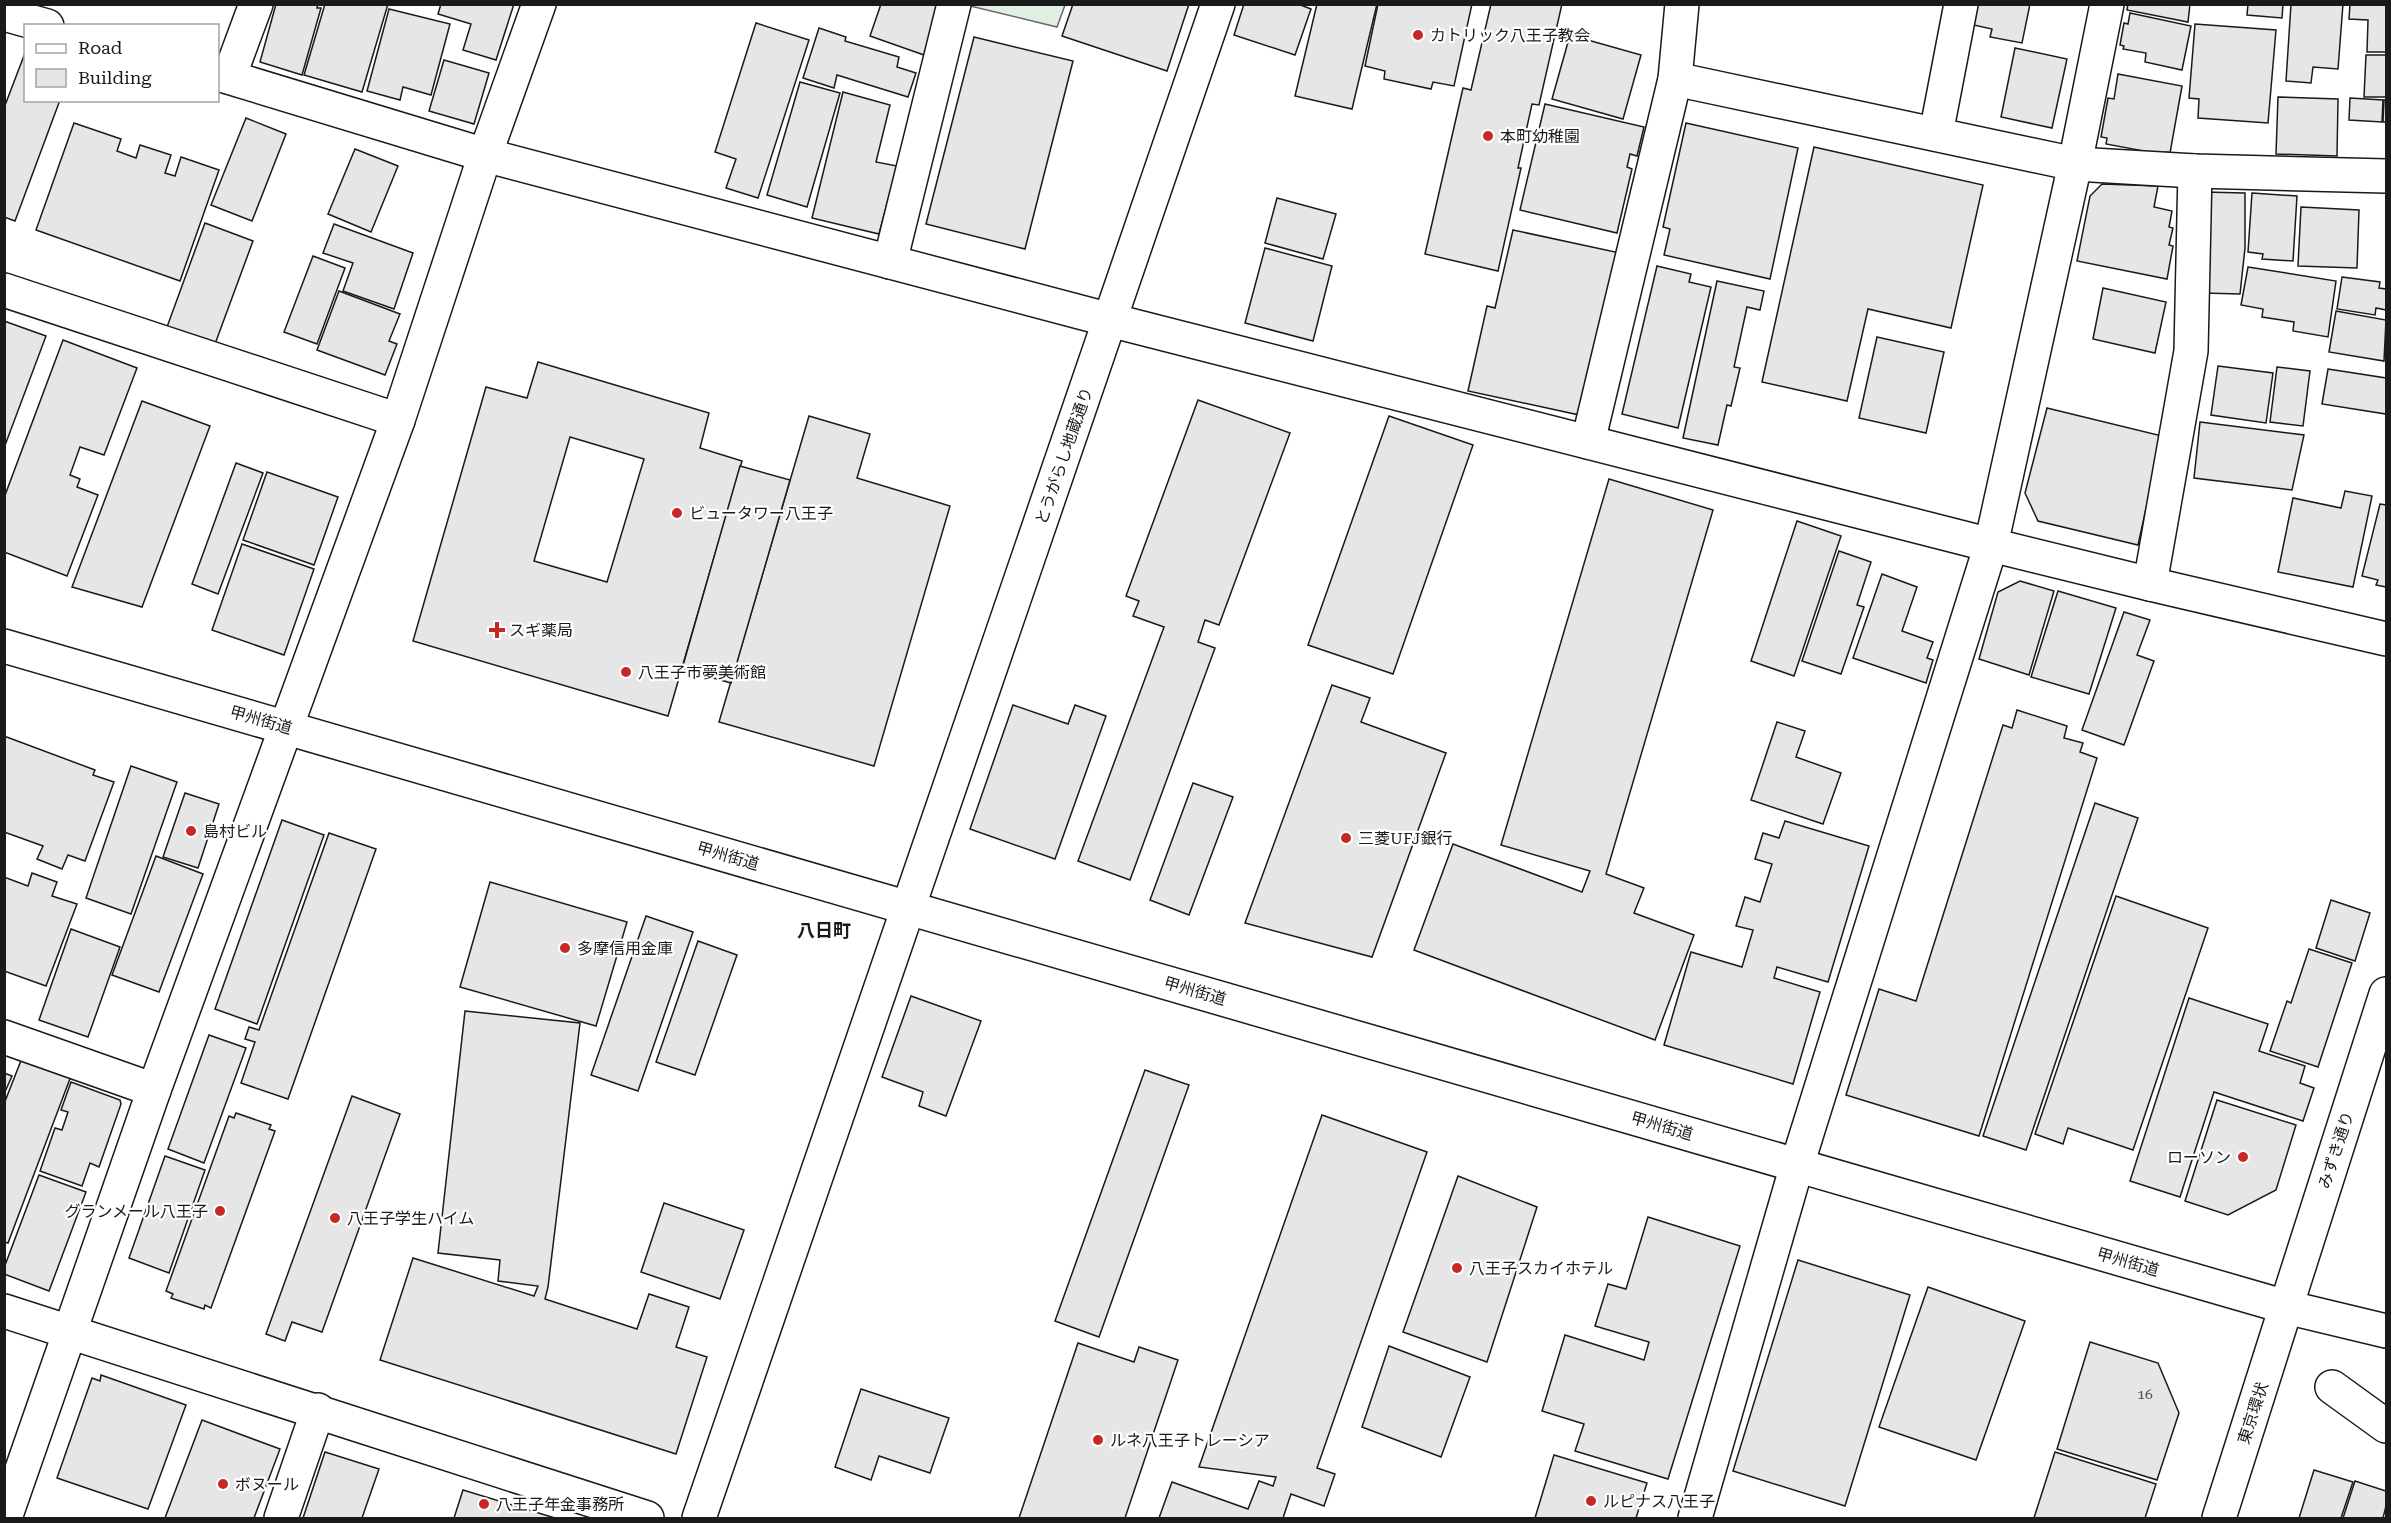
<svg xmlns="http://www.w3.org/2000/svg" width="2391" height="1523" viewBox="0 0 2391 1523" font-family="'Roboto Serif','Noto Sans JP',serif">
<style>
.green{fill:#e0efe3;stroke:#6a6a6a;stroke-width:1.5}
.building{fill:#e6e6e6;stroke:#1a1a1a;stroke-width:1.5;fill-rule:evenodd}
.lines{fill:none;stroke-linecap:round;stroke-linejoin:round}
.minor-casing{stroke:#1a1a1a;stroke-width:36}
.highway-casing{stroke:#1a1a1a;stroke-width:36}
.minor{stroke:#fff;stroke-width:33}
.highway{stroke:#fff;stroke-width:33}
.poi-dot{fill:#c62828;stroke:#fff;stroke-width:2}
.labels{text-anchor:middle;dominant-baseline:central;stroke-width:4.5;stroke-linejoin:round;paint-order:stroke}
.number-label{font-size:14px;fill:#4d4d4d}
.poi-label{font-size:16px;fill:#1a1a1a;stroke:#fff;text-anchor:start}
.street-label{font-size:16px;fill:#1a1a1a;stroke:#fff}
.neighbourhood-label{font-size:18px;font-weight:bold;fill:#1a1a1a;stroke:#fff}
</style>
<rect width="100%" height="100%" fill="#fff"/>
<polygon class="green" points="962,4 1065,5 1057,27"/>
<g class="building">
<polygon points="276,4 318,4 317,8 321,8 302,75 260,62"/>
<polygon points="325,4 388,4 362,92 304,75"/>
<polygon points="441,4 514,4 496,60 463,50 471,24 438,14"/>
<polygon points="881,4 935,4 941,7 924,55 870,36"/>
<polygon points="1073,4 1189,4 1167,71 1062,36"/>
<polygon points="1244,4 1298,4 1311,9 1295,55 1234,35"/>
<polygon points="1317,4 1377,4 1352,109 1295,96"/>
<polygon points="1378,4 1472,4 1454,86 1433,82 1431,89 1384,79 1385,71 1365,66"/>
<polygon points="1491,4 1562,4 1539,105 1532,104 1518,168 1521,168 1498,271 1425,254 1463,88 1471,90"/>
<polygon points="1973,4 2030,4 2022,43 1990,37 1992,29 1969,24"/>
<polygon points="2128,4 2190,4 2188,22 2127,10"/>
<polygon points="2248,4 2283,4 2282,18 2247,15"/>
<polygon points="2291,4 2343,4 2338,69 2313,67 2311,83 2286,81"/>
<polygon points="2350,4 2386,4 2386,52 2367,52 2368,20 2349,19"/>
<polygon points="389,9 450,24 431,95 403,87 400,100 367,91"/>
<polygon points="2130,13 2191,26 2182,70 2145,62 2146,53 2123,49 2124,46 2120,45 2124,23 2128,24"/>
<polygon points="756,23 809,40 758,198 726,188 736,159 715,152"/>
<polygon points="2195,24 2276,30 2268,123 2198,118 2199,99 2189,98"/>
<polygon points="819,28 846,37 845,41 899,57 897,67 916,73 908,97 837,75 834,88 803,78"/>
<polygon points="1570,35 1641,55 1623,119 1552,99"/>
<polygon points="974,37 1073,61 1025,249 926,224"/>
<polygon points="2015,48 2067,59 2052,128 2001,117"/>
<polygon points="25,53 26,100 60,100 15,221 4,217 4,108"/>
<polygon points="2366,55 2386,55 2386,97 2364,97"/>
<polygon points="444,60 489,73 474,124 429,111"/>
<polygon points="2118,74 2182,86 2170,153 2166,152 2165,155 2106,144 2107,138 2101,137 2108,98 2114,99"/>
<polygon points="800,82 840,93 807,207 767,195"/>
<polygon points="843,92 890,105 876,162 897,166 879,234 812,218"/>
<polygon points="2278,97 2338,99 2337,156 2276,154"/>
<polygon points="2350,98 2383,100 2382,122 2349,120"/>
<polygon points="2384,100 2386,100 2386,122 2383,122"/>
<polygon points="1545,104 1644,127 1637,156 1630,154 1627,167 1632,169 1617,233 1520,210"/>
<polygon points="246,118 286,134 252,221 211,205"/>
<polygon points="74,123 121,139 117,151 136,158 140,145 171,155 165,173 175,176 181,157 219,170 180,281 36,230"/>
<polygon points="1686,123 1798,148 1770,279 1664,255 1670,229 1663,227"/>
<polygon points="1814,147 1983,185 1951,328 1868,309 1847,401 1762,382"/>
<polygon points="355,149 398,166 371,232 328,214"/>
<polygon points="2102,184 2158,186 2154,207 2172,211 2169,227 2173,228 2169,245 2173,246 2167,279 2077,261 2090,196"/>
<polygon points="2204,192 2245,193 2245,248 2240,294 2203,293"/>
<polygon points="2252,193 2297,196 2293,261 2262,259 2263,254 2248,252"/>
<polygon points="1277,198 1336,214 1323,259 1265,243"/>
<polygon points="2301,207 2359,210 2357,268 2298,266"/>
<polygon points="205,223 253,241 215,344 167,327"/>
<polygon points="334,224 413,253 394,309 343,291 353,263 323,253"/>
<polygon points="1513,230 1620,253 1584,416 1468,391 1487,306 1495,308"/>
<polygon points="1265,248 1332,266 1313,341 1245,323"/>
<polygon points="313,256 345,268 317,344 284,332"/>
<polygon points="1657,266 1691,274 1689,282 1711,287 1678,428 1622,414"/>
<polygon points="2248,267 2336,281 2328,337 2293,331 2294,322 2262,317 2263,309 2241,305"/>
<polygon points="2342,277 2380,282 2379,288 2386,289 2386,310 2376,308 2375,315 2337,309"/>
<polygon points="1717,281 1764,291 1760,310 1747,307 1734,367 1740,368 1731,406 1727,405 1718,445 1683,438"/>
<polygon points="2103,288 2166,302 2155,353 2093,339"/>
<polygon points="339,291 400,314 389,341 397,344 385,375 317,350"/>
<polygon points="2336,311 2386,320 2384,361 2329,352"/>
<polygon points="4,321 46,336 4,448"/>
<polygon points="1877,337 1944,352 1926,433 1859,418"/>
<polygon points="63,340 137,368 104,455 80,447 70,475 80,479 77,487 98,495 67,576 4,552 4,498"/>
<path d="M538,362l171,51 -9,35 42,13 -74,255 -255,-75 73,-254 41,11zM570,437l74,22 -37,123 -73,-21z"/>
<polygon points="2218,366 2273,373 2266,423 2211,415"/>
<polygon points="2277,367 2310,371 2303,426 2270,422"/>
<polygon points="2328,369 2386,378 2386,414 2322,404"/>
<polygon points="1198,400 1290,433 1219,625 1205,620 1198,642 1215,648 1130,880 1078,861 1164,627 1133,616 1139,601 1126,596"/>
<polygon points="142,401 210,426 142,607 72,587"/>
<polygon points="2047,408 2162,436 2138,545 2038,521 2025,493"/>
<polygon points="809,416 870,434 857,478 950,506 874,766 719,722"/>
<polygon points="1389,416 1473,445 1393,674 1308,645"/>
<polygon points="2200,422 2304,435 2292,490 2194,478"/>
<polygon points="236,463 263,473 218,594 192,584"/>
<polygon points="740,466 790,480 731,683 682,669"/>
<polygon points="267,472 338,497 314,565 243,540"/>
<polygon points="1609,479 1713,510 1606,874 1644,888 1634,913 1694,935 1655,1040 1414,950 1453,844 1582,892 1590,871 1501,845"/>
<polygon points="2345,491 2372,496 2353,587 2278,572 2293,498 2341,508"/>
<polygon points="2380,504 2386,505 2386,587 2376,585 2378,580 2362,576"/>
<polygon points="1797,521 1841,536 1794,676 1751,661"/>
<polygon points="242,544 314,569 284,655 212,630"/>
<polygon points="1839,551 1871,562 1857,605 1864,607 1841,674 1802,661"/>
<polygon points="1882,574 1917,587 1902,631 1933,642 1927,658 1933,660 1926,683 1853,658"/>
<polygon points="2020,581 2054,591 2029,675 1979,659 1998,592"/>
<polygon points="2058,591 2116,608 2089,694 2031,677"/>
<polygon points="2124,612 2150,620 2137,655 2154,661 2124,745 2082,730"/>
<polygon points="1332,685 1370,698 1361,722 1446,753 1372,957 1245,923"/>
<polygon points="1013,705 1068,724 1075,705 1106,716 1055,859 970,829"/>
<polygon points="2017,710 2067,726 2064,738 2083,743 2080,752 2097,758 1979,1136 1846,1095 1879,989 1916,1001 2003,725 2012,728"/>
<polygon points="1777,722 1805,731 1796,757 1841,773 1823,824 1751,800"/>
<polygon points="4,736 95,770 93,775 114,782 85,861 68,855 62,869 37,859 43,846 4,832"/>
<polygon points="131,766 177,782 131,914 86,898"/>
<polygon points="1193,783 1233,797 1189,915 1150,900"/>
<polygon points="185,793 219,804 198,868 163,857"/>
<polygon points="2095,803 2138,818 2026,1150 1983,1136"/>
<polygon points="282,820 324,835 257,1024 215,1009"/>
<polygon points="1785,821 1869,846 1828,982 1777,967 1774,978 1820,992 1793,1084 1664,1045 1691,952 1742,967 1753,930 1736,926 1745,897 1760,902 1772,864 1755,859 1763,833 1779,838"/>
<polygon points="329,833 376,849 288,1099 241,1083 255,1042 245,1039 249,1027 259,1030"/>
<polygon points="156,856 203,874 159,992 112,975"/>
<polygon points="32,873 57,882 52,896 77,904 46,986 4,971 4,877 28,886"/>
<polygon points="490,882 627,922 596,1026 460,987"/>
<polygon points="2116,896 2208,928 2133,1150 2068,1128 2063,1144 2035,1134"/>
<polygon points="2331,900 2370,913 2355,961 2316,948"/>
<polygon points="646,916 693,932 638,1091 591,1075"/>
<polygon points="71,929 120,947 88,1037 39,1020"/>
<polygon points="698,941 737,955 695,1075 656,1062"/>
<polygon points="2309,949 2352,963 2318,1067 2270,1051 2287,1001 2291,1003"/>
<polygon points="911,996 981,1021 946,1116 919,1106 923,1092 882,1077"/>
<polygon points="2189,998 2268,1024 2259,1051 2305,1066 2300,1083 2314,1088 2303,1121 2214,1092 2180,1197 2130,1181"/>
<polygon points="465,1011 580,1023 548,1287 545,1299 637,1329 649,1294 689,1307 676,1347 707,1357 676,1454 380,1360 413,1258 534,1296 538,1286 498,1281 500,1260 438,1253"/>
<polygon points="209,1035 246,1048 204,1163 168,1149"/>
<polygon points="22,1058 71,1076 8,1243 4,1242 4,1104"/>
<polygon points="1145,1070 1189,1085 1099,1337 1055,1321"/>
<polygon points="4,1073 12,1076 4,1094"/>
<polygon points="71,1082 120,1100 121,1104 99,1167 90,1163 82,1186 40,1171 55,1128 62,1130 68,1112 61,1110"/>
<polygon points="352,1096 400,1114 322,1332 292,1322 285,1341 266,1334"/>
<polygon points="2217,1100 2296,1125 2276,1190 2228,1215 2185,1201"/>
<polygon points="236,1113 271,1125 269,1129 275,1131 211,1308 205,1305 204,1309 171,1298 173,1294 166,1291 229,1116 234,1118"/>
<polygon points="1322,1115 1427,1152 1317,1468 1335,1474 1324,1506 1291,1494 1283,1518 1159,1518 1172,1482 1248,1509 1259,1481 1273,1486 1276,1477 1199,1467"/>
<polygon points="165,1156 205,1170 169,1273 129,1258"/>
<polygon points="39,1175 86,1192 49,1291 4,1274 4,1268"/>
<polygon points="1458,1176 1537,1207 1487,1362 1403,1332"/>
<polygon points="664,1203 744,1230 720,1299 641,1272"/>
<polygon points="1648,1217 1740,1246 1668,1479 1575,1451 1584,1424 1542,1411 1565,1335 1644,1360 1649,1342 1595,1326 1608,1284 1626,1289"/>
<polygon points="1798,1260 1910,1295 1845,1506 1733,1471"/>
<polygon points="1928,1287 2025,1321 1976,1460 1879,1427"/>
<polygon points="2090,1342 2158,1363 2179,1413 2157,1480 2057,1449"/>
<polygon points="1078,1343 1134,1362 1139,1347 1178,1360 1125,1518 1019,1518"/>
<polygon points="1389,1346 1470,1377 1441,1457 1362,1427"/>
<polygon points="101,1375 186,1405 148,1509 57,1478 92,1378 100,1381"/>
<polygon points="861,1389 949,1418 930,1473 879,1456 871,1480 835,1467"/>
<polygon points="202,1420 280,1449 254,1518 165,1518"/>
<polygon points="325,1452 379,1469 362,1518 303,1518"/>
<polygon points="2055,1452 2156,1484 2145,1518 2034,1518"/>
<polygon points="1554,1455 1647,1483 1636,1518 1535,1518"/>
<polygon points="2314,1470 2353,1482 2341,1518 2299,1518"/>
<polygon points="2355,1481 2386,1491 2386,1506 2383,1518 2343,1518"/>
<polygon points="463,1490 555,1518 454,1518"/>
</g>
<g class="lines">
<defs>
<g id="minor">
<polyline points="4,14 47,26"/>
<polyline points="218,74 485,155 1110,320 1975,541 2150,584 2386,639"/>
<polyline points="229,77 256,4"/>
<polyline points="1675,79 2075,164 2195,171 2386,176"/>
<polyline points="1936,134 1961,4"/>
<polyline points="890,262 954,4"/>
<polyline points="4,290 398,420"/>
<polyline points="1588,442 1675,79 1682,4"/>
<polyline points="2150,584 2191,351 2195,171"/>
<polyline points="4,1037 154,1090"/>
<polyline points="2286,1307 2386,994"/>
<polyline points="4,1311 647,1518"/>
<polyline points="2332,1387 2386,1426"/>
<polyline points="5,1518 154,1090 398,420 485,155 539,4"/>
<polyline points="281,1518 318,1410"/>
<polyline points="699,1518 1218,4"/>
<polyline points="1695,1518 1797,1165 1991,545 2075,164 2107,4"/>
</g>
<g id="highway">
<polyline points="4,646 2286,1307 2386,1331"/>
<polyline points="2219,1518 2286,1307"/>
</g>
</defs>
<use href="#minor" class="minor-casing"/>
<use href="#highway" class="highway-casing"/>
<use href="#minor" class="minor"/>
<use href="#highway" class="highway"/>
</g>
<g class="poi-dot">
<circle cx="1418" cy="35" r="6"/>
<circle cx="1488" cy="136" r="6"/>
<circle cx="677" cy="513" r="6"/>
<path d="M494 621h6v6h6v6h-6v6h-6v-6h-6v-6h6z"/>
<circle cx="626" cy="672" r="6"/>
<circle cx="191" cy="831" r="6"/>
<circle cx="1346" cy="838" r="6"/>
<circle cx="565" cy="948" r="6"/>
<circle cx="2243" cy="1157" r="6"/>
<circle cx="220" cy="1211" r="6"/>
<circle cx="335" cy="1218" r="6"/>
<circle cx="1457" cy="1268" r="6"/>
<circle cx="1098" cy="1440" r="6"/>
<circle cx="223" cy="1484" r="6"/>
<circle cx="1591" cy="1501" r="6"/>
<circle cx="484" cy="1504" r="6"/>
</g>
<g class="labels">
<g class="number-label">
<text x="2145" y="1394">16</text>
</g>
<g class="poi-label">
<text x="1430" y="35">カトリック八王子教会</text>
<text x="1500" y="136">本町幼稚園</text>
<text x="689" y="513">ビュータワー八王子</text>
<text x="509" y="630">スギ薬局</text>
<text x="638" y="672">八王子市夢美術館</text>
<text x="203" y="831">島村ビル</text>
<text x="1358" y="838">三菱UFJ銀行</text>
<text x="577" y="948">多摩信用金庫</text>
<text x="2231" y="1157" text-anchor="end">ローソン</text>
<text x="208" y="1211" text-anchor="end">グランメール八王子</text>
<text x="347" y="1218">八王子学生ハイム</text>
<text x="1469" y="1268">八王子スカイホテル</text>
<text x="1110" y="1440">ルネ八王子トレーシア</text>
<text x="235" y="1484">ボヌール</text>
<text x="1603" y="1501">ルピナス八王子</text>
<text x="496" y="1504">八王子年金事務所</text>
</g>
<g class="street-label">
<text transform="translate(1064 456) rotate(-71)">とうがらし地蔵通り</text>
<text transform="translate(261 720) rotate(16)">甲州街道</text>
<text transform="translate(728 856) rotate(16)">甲州街道</text>
<text transform="translate(1195 991) rotate(16)">甲州街道</text>
<text transform="translate(1662 1126) rotate(16)">甲州街道</text>
<text transform="translate(2336 1150) rotate(-72)">みずき通り</text>
<text transform="translate(2128 1262) rotate(16)">甲州街道</text>
<text transform="translate(2253 1413) rotate(-72)">東京環状</text>
</g>
<g class="neighbourhood-label">
<text x="824" y="930">八日町</text>
</g>
</g>
<rect width="2391" height="1523" fill="none" stroke="#1a1a1a" stroke-width="12"/>
<rect x="24" y="24" width="195" height="78" fill="#ffffff" stroke="#a3a3a3" stroke-width="1.5"/>
<rect x="36" y="44" width="30" height="9" fill="#ffffff" stroke="#a3a3a3" stroke-width="1.5"/>
<text x="78" y="54" font-size="18" fill="#1a1a1a">Road</text>
<rect x="36" y="69" width="30" height="18" fill="#e6e6e6" stroke="#a3a3a3" stroke-width="1.5"/>
<text x="78" y="84" font-size="18" fill="#1a1a1a">Building</text>
</svg>
